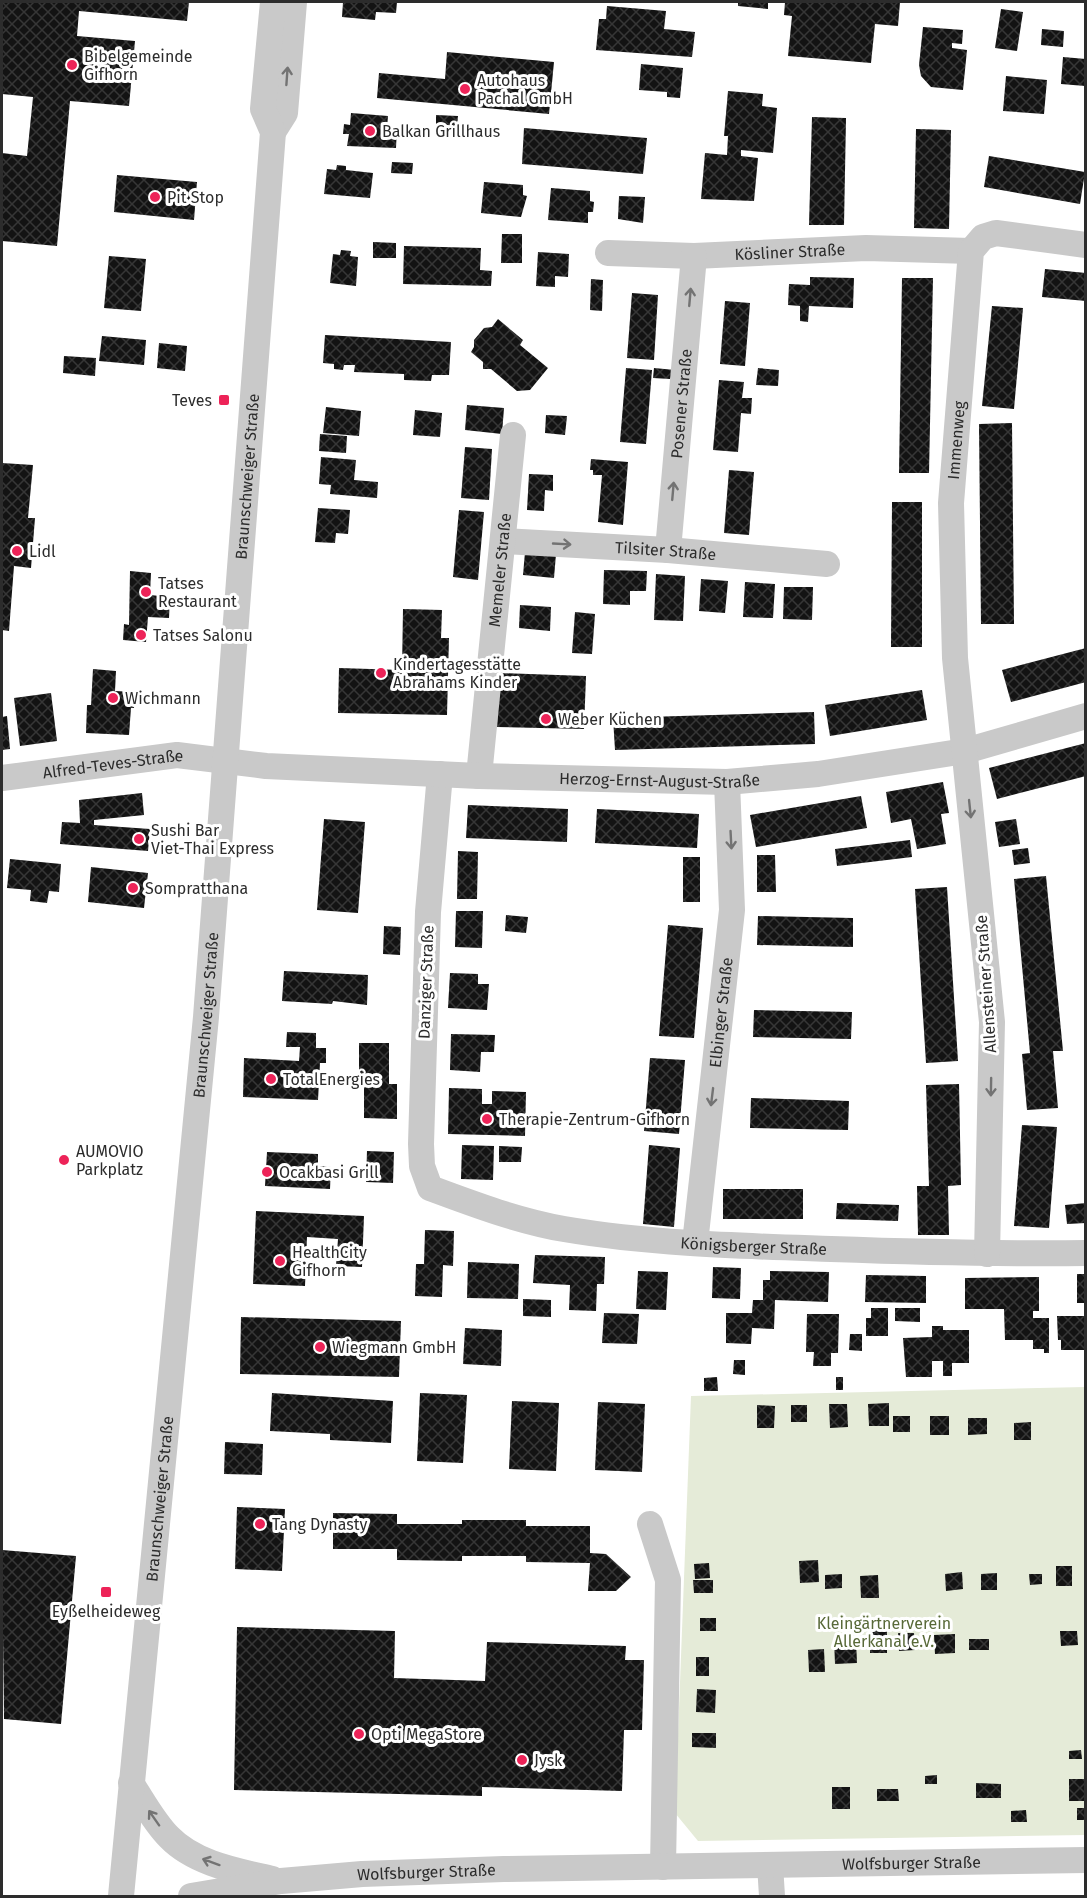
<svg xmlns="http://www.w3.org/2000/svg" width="1087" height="1898" viewBox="0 0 1087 1898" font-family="'Fira Sans',sans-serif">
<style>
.garden{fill:#e5ebd8}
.building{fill:url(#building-cross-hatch)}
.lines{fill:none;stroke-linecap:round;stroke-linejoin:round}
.minor{stroke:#c9c9c9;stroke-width:26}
.oneway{stroke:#737373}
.poi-dot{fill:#ed2358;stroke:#fff;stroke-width:2}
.labels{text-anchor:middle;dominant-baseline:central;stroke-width:6;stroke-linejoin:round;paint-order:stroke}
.poi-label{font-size:16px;fill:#2c2c2c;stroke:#fff;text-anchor:start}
.street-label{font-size:16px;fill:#2c2c2c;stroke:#fff}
.park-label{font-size:16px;fill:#586938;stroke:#fff}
</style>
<defs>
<pattern id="building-cross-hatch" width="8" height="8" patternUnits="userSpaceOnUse" patternTransform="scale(1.5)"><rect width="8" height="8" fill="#131313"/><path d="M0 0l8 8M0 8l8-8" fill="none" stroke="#363636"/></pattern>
</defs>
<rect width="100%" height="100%" fill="#fff"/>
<polygon class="garden" points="1085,1387 1085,1835 698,1841 675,1813 691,1396"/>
<g class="building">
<polygon points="2,2 189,2 187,21 79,11 77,36 135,41 129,106 70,101 57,246 2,241 2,153 27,156 33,97 2,94"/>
<polygon points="343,2 397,2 396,13 376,12 375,20 342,17"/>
<polygon points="738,2 768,2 768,9 738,6"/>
<polygon points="785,2 900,2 898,26 875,24 871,63 788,56 792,16 784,15"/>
<polygon points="607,6 666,11 664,29 695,32 692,57 596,50 599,19 606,19"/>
<polygon points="1001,9 1023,12 1017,51 995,48"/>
<polygon points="923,27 963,30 962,44 952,43 952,48 967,50 963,90 931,87 921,76 919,65"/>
<polygon points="1042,29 1064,31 1063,47 1041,45"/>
<polygon points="447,52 554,62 549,114 377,98 379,73 445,79"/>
<polygon points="1063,57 1086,59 1085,86 1061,84"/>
<polygon points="641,64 683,68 680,98 667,97 667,92 639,90"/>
<polygon points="1006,76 1047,80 1044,114 1003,111"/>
<polygon points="728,91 763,94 762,106 777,108 773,153 741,150 741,156 758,158 754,201 701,199 705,153 727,155 728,136 724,136"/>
<polygon points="351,113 388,116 387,128 397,128 396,148 347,146 349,134 343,134 344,124 350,125"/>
<polygon points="436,115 458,116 457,128 436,127"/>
<polygon points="812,117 846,118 844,225 809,225"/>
<polygon points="524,128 647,138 643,174 522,164"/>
<polygon points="916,129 951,130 949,229 914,228"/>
<polygon points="989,156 1085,172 1080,204 984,187"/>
<polygon points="392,162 413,163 412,174 391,173"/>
<polygon points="337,165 346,166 346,170 373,173 370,198 324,194 327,169 336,170"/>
<polygon points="117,175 197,182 194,220 114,212"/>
<polygon points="484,182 523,185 523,195 527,196 521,217 481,213"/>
<polygon points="551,188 590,191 590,201 594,202 593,212 588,212 588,223 548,220"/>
<polygon points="619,196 645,197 643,223 618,219"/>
<polygon points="502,234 522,234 522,263 501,263"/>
<polygon points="373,242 396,243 396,258 373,258"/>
<polygon points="404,246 481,248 480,270 492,271 491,286 403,284"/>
<polygon points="341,250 351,251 350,256 358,257 356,286 330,283 333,254 340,255"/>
<polygon points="538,252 569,254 568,277 555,276 555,287 536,286"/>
<polygon points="109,256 146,259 141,311 104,308"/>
<polygon points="1045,269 1086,273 1086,301 1042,297"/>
<polygon points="810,277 854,278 853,308 809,306 808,322 800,321 800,306 788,305 789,284 810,285"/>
<polygon points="902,278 933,278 929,473 899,473"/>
<polygon points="591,279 603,280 602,311 590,310"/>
<polygon points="632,293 658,295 654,360 627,358"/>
<polygon points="725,301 750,303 745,366 720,364"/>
<polygon points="992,306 1023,308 1014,409 982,406"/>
<polygon points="498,319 523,340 520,345 548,368 530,390 517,391 491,369 483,369 483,362 471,352 474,347 474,340 484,328 492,327"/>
<polygon points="325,335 451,342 449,375 432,375 431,381 404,380 404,374 354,372 355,365 344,365 343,370 334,369 334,364 323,363"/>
<polygon points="102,336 146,340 144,365 99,361"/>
<polygon points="159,343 187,346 185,371 157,368"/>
<polygon points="64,356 96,358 95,376 63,373"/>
<polygon points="626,368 652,370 646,444 620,442"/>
<polygon points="654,368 675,370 670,379 653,378"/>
<polygon points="758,368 779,370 778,386 756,385"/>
<polygon points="719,380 744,382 742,398 752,398 751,414 741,413 738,452 713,450"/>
<polygon points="467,405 504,408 502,434 465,430"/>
<polygon points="326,407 361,411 359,436 323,433"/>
<polygon points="415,410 442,413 440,437 413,435"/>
<polygon points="546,415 567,416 565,435 545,433"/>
<polygon points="1012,423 1014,624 981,624 979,424"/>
<polygon points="320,434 347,436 346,453 319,451"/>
<polygon points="465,447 492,449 489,500 461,498"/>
<polygon points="321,457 356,460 354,480 378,482 377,498 330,494 331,485 319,484"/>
<polygon points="591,459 628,462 623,525 598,522 602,475 593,475 593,470 590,470"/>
<polygon points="2,463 33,465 28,518 35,518 31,568 14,566 9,631 2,630"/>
<polygon points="729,470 754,472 749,535 724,533"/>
<polygon points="529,474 553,475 553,491 545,490 544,511 527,510"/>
<polygon points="892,502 922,502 922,647 891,647"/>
<polygon points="318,508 350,510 348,534 336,533 335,543 315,542"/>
<polygon points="459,510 484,512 478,580 453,577"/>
<polygon points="525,552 556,554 554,578 523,575"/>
<polygon points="604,570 647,571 646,591 630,591 630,605 603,604"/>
<polygon points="130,571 151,573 150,595 170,597 169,618 148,617 146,642 123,640 124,624 129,625"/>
<polygon points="656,574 685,576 683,621 654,620"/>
<polygon points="701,579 728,581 725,613 699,611"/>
<polygon points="745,582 775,584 773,618 743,617"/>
<polygon points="784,587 813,587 812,620 783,619"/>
<polygon points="520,605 551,607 550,631 519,628"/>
<polygon points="403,609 442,610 441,638 449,638 447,715 338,713 339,668 402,670"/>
<polygon points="575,612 595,614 592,654 572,653"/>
<polygon points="1086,648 1086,682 1011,702 1002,670"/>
<polygon points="93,669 116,671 115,691 135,692 134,708 131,708 129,735 86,733 87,705 91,705"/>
<polygon points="499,673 586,676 584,729 497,727"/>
<polygon points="922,690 927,720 830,736 825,705"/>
<polygon points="51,693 57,741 20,746 14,698"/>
<polygon points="814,712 815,744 615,750 613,718"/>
<polygon points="7,716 10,749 2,750 2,717"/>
<polygon points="1086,743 1086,776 997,799 989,768"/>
<polygon points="943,782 949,813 941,814 946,844 917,849 911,819 891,823 886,792"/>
<polygon points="142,793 144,815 94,820 94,825 150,829 148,851 60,844 62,822 80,823 79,800"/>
<polygon points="861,796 867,828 756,847 750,815"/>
<polygon points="468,805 568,809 567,842 466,838"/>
<polygon points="597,809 699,814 697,848 595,843"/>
<polygon points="324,819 365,822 358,913 317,910"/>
<polygon points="1016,819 1020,844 999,847 995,822"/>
<polygon points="910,840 912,857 837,866 835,849"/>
<polygon points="1028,848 1030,863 1014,865 1012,850"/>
<polygon points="458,851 478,852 477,899 457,899"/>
<polygon points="757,855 775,855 776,892 757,892"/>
<rect x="683" y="857" width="17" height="45"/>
<polygon points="10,859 61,864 59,892 49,891 47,903 30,901 31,890 7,888"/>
<polygon points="91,867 148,873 144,908 88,902"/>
<polygon points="1046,876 1063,1051 1053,1051 1058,1108 1027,1110 1022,1054 1030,1053 1014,879"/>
<polygon points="947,887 958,1061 926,1063 915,889"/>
<polygon points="456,911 483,911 482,948 455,947"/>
<polygon points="506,915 528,917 526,933 505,931"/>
<polygon points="758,916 853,918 853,947 757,945"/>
<polygon points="668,925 703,928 694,1038 659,1036"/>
<polygon points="384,926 401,927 400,955 383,954"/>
<polygon points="284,971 368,975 367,1005 333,1001 332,1004 282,1001"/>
<polygon points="450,973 478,974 478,984 489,984 487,1010 448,1008"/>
<polygon points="754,1010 852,1012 851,1039 753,1037"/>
<polygon points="287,1032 316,1033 316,1048 326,1048 326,1063 320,1063 318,1100 243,1097 244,1058 299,1061 300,1047 286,1047"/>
<polygon points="451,1034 495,1035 494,1052 481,1052 480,1072 450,1070"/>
<polygon points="359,1043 389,1043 389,1084 397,1084 397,1119 364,1118 364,1084 359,1084"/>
<polygon points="650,1058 685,1060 679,1134 644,1131"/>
<polygon points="959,1084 961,1185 948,1186 949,1235 918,1235 917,1186 929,1186 926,1085"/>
<polygon points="449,1088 482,1089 482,1104 492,1104 492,1091 526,1092 525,1136 448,1134"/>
<polygon points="751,1098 849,1101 848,1130 750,1128"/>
<polygon points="1022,1125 1057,1127 1049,1228 1014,1226"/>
<polygon points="462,1145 494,1146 493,1180 461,1179"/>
<polygon points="649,1145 680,1148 674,1227 643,1224"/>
<polygon points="499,1146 522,1147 521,1162 499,1162"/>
<polygon points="367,1151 394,1152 393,1183 366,1182"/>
<polygon points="267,1152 318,1154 318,1166 331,1167 330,1189 265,1186"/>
<rect x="723" y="1189" width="80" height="30"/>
<polygon points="837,1203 899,1205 898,1221 836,1219"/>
<polygon points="1086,1203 1086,1223 1067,1224 1065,1205"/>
<polygon points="256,1211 364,1216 362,1267 336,1266 338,1239 307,1237 305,1286 253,1284"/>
<polygon points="425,1230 454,1231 453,1266 443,1265 442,1297 415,1296 416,1264 424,1264"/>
<polygon points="535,1255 605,1257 604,1284 597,1284 596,1311 569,1310 570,1285 533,1283"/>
<polygon points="468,1262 519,1264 518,1299 467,1298"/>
<polygon points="713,1267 741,1268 740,1299 712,1298"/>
<polygon points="638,1271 668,1272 666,1310 636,1309"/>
<polygon points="770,1271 829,1272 828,1302 775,1300 774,1329 752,1328 751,1344 726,1343 726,1313 752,1313 753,1300 763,1300 763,1280 770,1280"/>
<rect x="1077" y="1274" width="9" height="29"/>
<polygon points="866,1275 926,1276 926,1303 865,1302"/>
<polygon points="1039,1277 1039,1311 1033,1311 1033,1318 1049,1318 1049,1353 1044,1353 1044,1349 1033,1349 1033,1340 1005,1340 1004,1309 965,1309 965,1278"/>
<polygon points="523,1299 551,1300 551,1317 523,1316"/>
<polygon points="871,1308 888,1308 888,1336 866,1336 866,1318 871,1318"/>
<polygon points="895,1308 920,1308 920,1322 895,1321"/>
<polygon points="604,1313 639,1314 637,1344 602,1343"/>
<polygon points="807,1314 839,1314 838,1353 831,1353 831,1366 813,1366 814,1352 806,1352"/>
<polygon points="1057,1316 1086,1316 1086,1350 1061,1350 1061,1340 1058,1340"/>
<polygon points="241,1317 401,1321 399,1377 240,1374"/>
<polygon points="932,1326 943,1326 943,1330 969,1330 969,1363 952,1363 952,1376 943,1376 943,1361 932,1361 932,1377 906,1377 903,1338 932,1337"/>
<polygon points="465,1328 502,1330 501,1366 463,1364"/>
<polygon points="850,1334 862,1334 862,1351 849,1350"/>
<polygon points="734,1360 745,1360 745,1375 733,1374"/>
<polygon points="717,1377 718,1391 704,1391 704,1378"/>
<rect x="836" y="1377" width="7" height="13"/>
<polygon points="272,1393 393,1401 391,1443 330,1440 330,1434 270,1431"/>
<polygon points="420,1393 467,1395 463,1463 417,1461"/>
<polygon points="512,1401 559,1403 556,1471 509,1469"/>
<polygon points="598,1402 645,1404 642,1472 595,1470"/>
<polygon points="889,1403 889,1426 869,1426 868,1404"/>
<polygon points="829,1404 847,1404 848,1427 830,1428"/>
<polygon points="757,1405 775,1406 774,1428 757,1428"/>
<rect x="791" y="1405" width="16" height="17"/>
<rect x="893" y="1416" width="17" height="16"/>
<rect x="930" y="1416" width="19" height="19"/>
<polygon points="968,1418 987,1418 987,1434 968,1435"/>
<polygon points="1031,1422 1031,1440 1014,1440 1014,1423"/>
<polygon points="225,1442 263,1444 262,1475 224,1474"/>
<polygon points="237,1507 285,1509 282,1571 235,1569"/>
<polygon points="333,1513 397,1514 397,1524 462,1524 462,1520 526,1520 526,1526 590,1526 590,1553 606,1554 631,1577 616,1591 588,1591 590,1563 526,1562 526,1556 462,1556 462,1561 397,1560 397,1549 333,1549"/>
<polygon points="2,1550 76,1556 61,1724 4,1719"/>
<polygon points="818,1560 819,1582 800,1583 799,1561"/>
<polygon points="709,1563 710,1578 695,1579 694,1564"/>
<rect x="1056" y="1566" width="16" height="20"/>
<polygon points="962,1572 963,1589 946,1591 945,1574"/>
<polygon points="997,1573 997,1590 981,1590 981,1574"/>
<polygon points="842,1574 842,1588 825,1589 825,1575"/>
<polygon points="1029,1574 1042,1574 1042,1584 1030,1585"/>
<polygon points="878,1575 879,1598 861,1598 860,1576"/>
<polygon points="693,1580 713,1580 713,1593 694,1593"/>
<rect x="700" y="1618" width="16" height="13"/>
<rect x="870" y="1625" width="17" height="28"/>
<polygon points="237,1627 395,1631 394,1678 485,1681 487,1642 626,1646 625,1660 644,1660 642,1730 624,1730 622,1791 482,1787 482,1796 234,1790"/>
<polygon points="1060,1631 1077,1631 1078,1645 1061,1646"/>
<polygon points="898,1633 914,1633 915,1650 899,1651"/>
<polygon points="955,1634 955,1653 935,1654 934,1635"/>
<polygon points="834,1639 856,1639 857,1663 835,1664"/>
<rect x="969" y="1639" width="20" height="11"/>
<polygon points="824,1649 825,1672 809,1672 808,1650"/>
<rect x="696" y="1657" width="13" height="19"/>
<polygon points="697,1689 716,1690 715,1713 696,1712"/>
<polygon points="692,1733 716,1733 716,1748 692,1747"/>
<polygon points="1081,1750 1082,1759 1069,1759 1069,1751"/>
<polygon points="937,1775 937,1784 925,1784 925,1776"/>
<rect x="1069" y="1779" width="17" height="22"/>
<polygon points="976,1783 1001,1784 1001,1798 976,1798"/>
<rect x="832" y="1787" width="18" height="22"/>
<polygon points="877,1789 898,1789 899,1801 877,1801"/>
<rect x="1077" y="1808" width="9" height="12"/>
<polygon points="1026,1810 1027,1822 1011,1822 1011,1811"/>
</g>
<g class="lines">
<g class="minor">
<polyline points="273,132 285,113 294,2"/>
<path id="s1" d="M608,253l86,3 172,-8 105,3"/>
<path id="s2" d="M504,541l164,9 159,14"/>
<path id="s3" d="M668,550l26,-294"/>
<path id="s4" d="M440,774l-12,138 -7,232 1,22 8,22c43,16 88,33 134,41 88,15 179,17 267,20 85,3 170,5 255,4"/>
<path id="s5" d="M479,776l34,-341"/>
<path id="s6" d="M2,778l175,-23 89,11 213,10 248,6 91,-8 147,-23 121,-35"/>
<path id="s7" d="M695,1243l37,-333 -5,-128"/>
<path id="s8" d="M987,1254l5,-232 -37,-364 -4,-155 20,-252 12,-14 13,-4 90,12"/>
<polyline points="650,1524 668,1580 663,1867"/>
<path d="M131,1783c12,18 23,39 38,54 26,27 69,34 103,42"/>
<polyline points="770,1865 772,1896"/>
<path id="s9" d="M121,1896l85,-879 67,-885 -10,-23 10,-107"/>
<path id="s10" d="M191,1896l90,-15 81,-7 142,-5 582,-9"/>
</g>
</g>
<defs><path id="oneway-shaft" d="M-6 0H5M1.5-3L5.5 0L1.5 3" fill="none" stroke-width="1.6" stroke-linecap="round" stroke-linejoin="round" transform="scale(1.5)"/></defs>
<g class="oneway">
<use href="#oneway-shaft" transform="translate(287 76) rotate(-86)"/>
<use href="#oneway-shaft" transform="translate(690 297) rotate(-85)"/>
<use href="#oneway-shaft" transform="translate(673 491) rotate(-85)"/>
<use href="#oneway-shaft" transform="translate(562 544) rotate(3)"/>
<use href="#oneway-shaft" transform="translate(970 809) rotate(84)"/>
<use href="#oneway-shaft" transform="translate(731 840) rotate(87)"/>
<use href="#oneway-shaft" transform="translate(991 1087) rotate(91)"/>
<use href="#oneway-shaft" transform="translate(712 1097) rotate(97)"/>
<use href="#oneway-shaft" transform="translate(154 1818) rotate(-125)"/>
<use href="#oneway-shaft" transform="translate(211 1862) rotate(-160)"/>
</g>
<g class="poi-dot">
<circle cx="72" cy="65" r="6"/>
<circle cx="465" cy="89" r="6"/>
<circle cx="370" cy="131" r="6"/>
<circle cx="155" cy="197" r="6"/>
<rect x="218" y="394" width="12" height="12" rx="3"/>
<circle cx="17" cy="551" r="6"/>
<circle cx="146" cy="592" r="6"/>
<circle cx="141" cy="635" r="6"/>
<circle cx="381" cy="673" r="6"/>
<circle cx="113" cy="698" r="6"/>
<circle cx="546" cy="719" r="6"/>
<circle cx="139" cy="839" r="6"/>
<circle cx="133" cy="888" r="6"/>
<circle cx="271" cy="1079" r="6"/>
<circle cx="487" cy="1119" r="6"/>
<circle cx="64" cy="1160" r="6"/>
<circle cx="267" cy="1172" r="6"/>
<circle cx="280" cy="1261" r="6"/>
<circle cx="320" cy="1347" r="6"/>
<circle cx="260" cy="1524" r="6"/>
<rect x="100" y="1586" width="12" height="12" rx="3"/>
<circle cx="359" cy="1734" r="6"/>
<circle cx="522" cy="1760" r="6"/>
</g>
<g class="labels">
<g class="poi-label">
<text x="84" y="56">Bibelgemeinde<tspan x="84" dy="18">Gifhorn</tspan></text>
<text x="477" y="80">Autohaus<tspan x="477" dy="18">Pachal GmbH</tspan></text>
<text x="382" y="131">Balkan Grillhaus</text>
<text x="167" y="197">Pit Stop</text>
<text x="212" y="400" text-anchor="end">Teves</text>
<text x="29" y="551">Lidl</text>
<text x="158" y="583">Tatses<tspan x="158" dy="18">Restaurant</tspan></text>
<text x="153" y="635">Tatses Salonu</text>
<text x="393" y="664">Kindertagesstätte<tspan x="393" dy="18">Abrahams Kinder</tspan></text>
<text x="125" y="698">Wichmann</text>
<text x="558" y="719">Weber Küchen</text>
<text x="151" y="830">Sushi Bar<tspan x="151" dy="18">Viet-Thai Express</tspan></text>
<text x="145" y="888">Sompratthana</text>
<text x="283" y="1079">TotalEnergies</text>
<text x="499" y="1119">Therapie-Zentrum-Gifhorn</text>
<text x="76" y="1151">AUMOVIO<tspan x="76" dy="18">Parkplatz</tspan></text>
<text x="279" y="1172">Ocakbasi Grill</text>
<text x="292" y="1252">HealthCity<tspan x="292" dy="18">Gifhorn</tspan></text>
<text x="332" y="1347">Wiegmann GmbH</text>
<text x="272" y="1524">Tang Dynasty</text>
<text x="106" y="1611" text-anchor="middle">Eyßelheideweg</text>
<text x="371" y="1734">Opti MegaStore</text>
<text x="534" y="1760">Jysk</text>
</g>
<g class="street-label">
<text stroke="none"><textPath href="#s1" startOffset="182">Kösliner Straße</textPath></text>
<text stroke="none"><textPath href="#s3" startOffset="147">Posener Straße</textPath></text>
<text stroke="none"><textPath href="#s8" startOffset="816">Immenweg</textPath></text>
<text stroke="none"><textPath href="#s9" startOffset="1425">Braunschweiger Straße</textPath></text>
<text stroke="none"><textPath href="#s2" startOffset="162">Tilsiter Straße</textPath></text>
<text stroke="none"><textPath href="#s5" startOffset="207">Memeler Straße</textPath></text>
<text stroke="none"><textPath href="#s6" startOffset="112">Alfred-Teves-Straße</textPath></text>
<text stroke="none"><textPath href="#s6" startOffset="660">Herzog-Ernst-August-Straße</textPath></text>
<text transform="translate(426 982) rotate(-88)">Danziger Straße</text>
<text transform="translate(986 984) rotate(-94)">Allensteiner Straße</text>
<text stroke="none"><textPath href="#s7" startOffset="232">Elbinger Straße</textPath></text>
<text stroke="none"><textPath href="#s9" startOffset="885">Braunschweiger Straße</textPath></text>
<text stroke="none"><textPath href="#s4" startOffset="747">Königsberger Straße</textPath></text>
<text stroke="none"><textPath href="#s9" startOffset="399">Braunschweiger Straße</textPath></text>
<text stroke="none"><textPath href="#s10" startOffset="722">Wolfsburger Straße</textPath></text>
<text stroke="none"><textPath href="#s10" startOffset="237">Wolfsburger Straße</textPath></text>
</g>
<g class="park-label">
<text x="884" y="1623">Kleingärtnerverein<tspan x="884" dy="18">Allerkanal e.V.</tspan></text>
</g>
</g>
<rect width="1087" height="1898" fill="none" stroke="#2c2c2c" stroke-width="6"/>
</svg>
